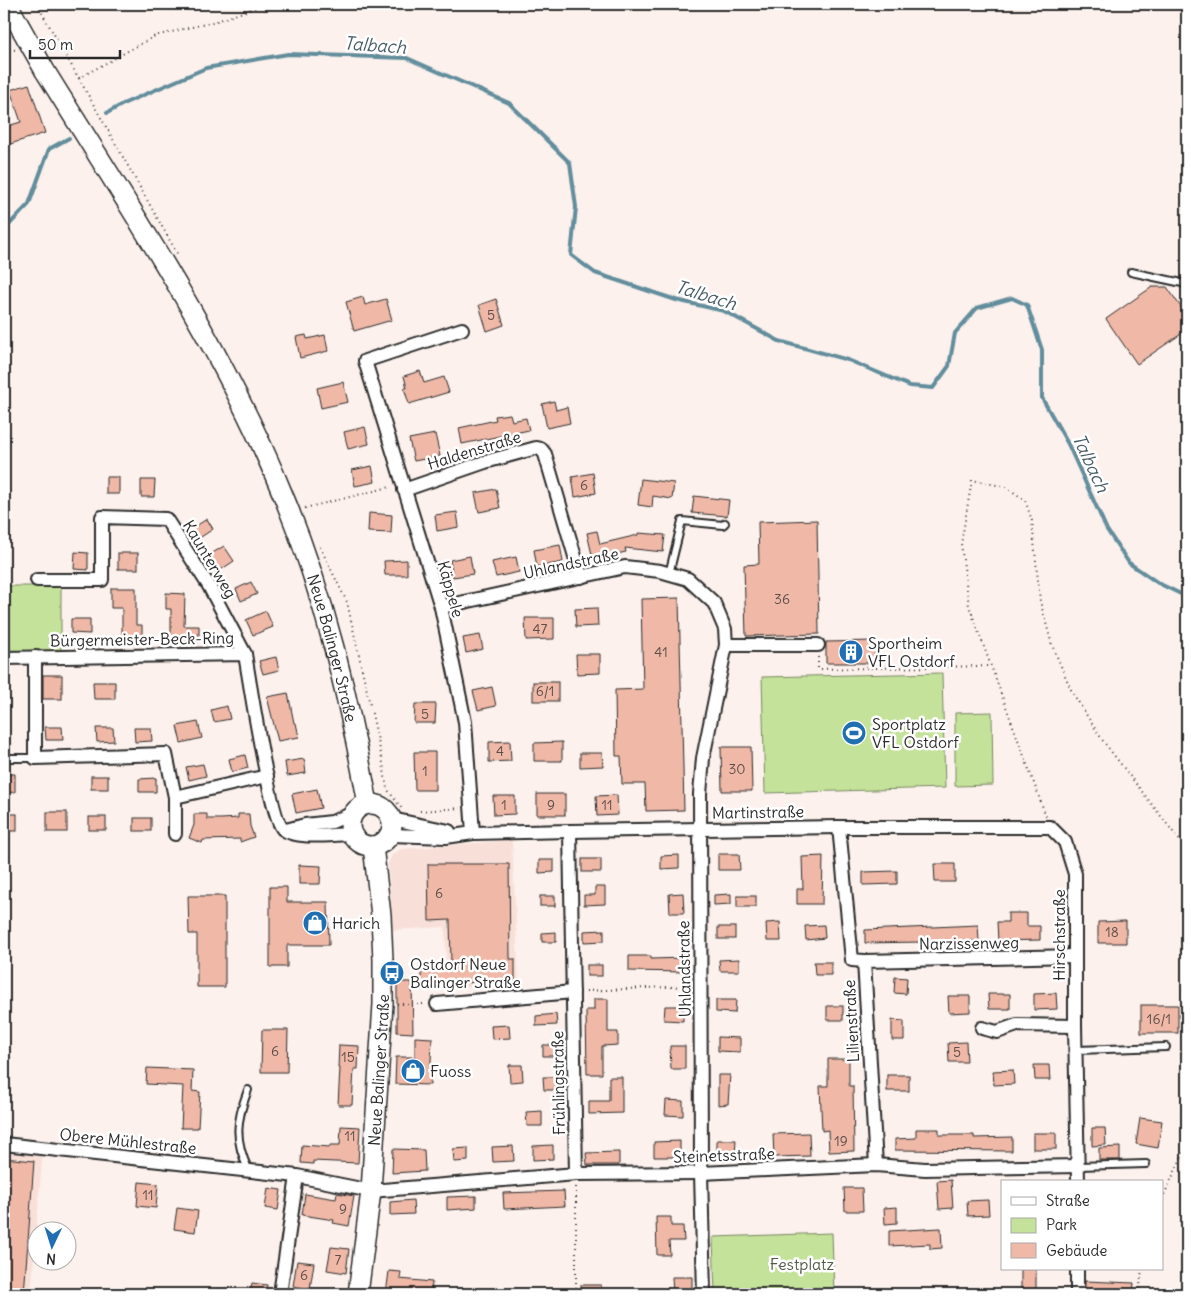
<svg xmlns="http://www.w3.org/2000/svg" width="1191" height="1298" viewBox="0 0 1191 1298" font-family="Delius,sans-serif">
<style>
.built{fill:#f8e0d8}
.green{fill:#c4e29a;stroke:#788662}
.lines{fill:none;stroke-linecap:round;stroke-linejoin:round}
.stream{stroke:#628d9c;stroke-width:4}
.building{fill:#f0b8a7;stroke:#2b2b2b}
.lane-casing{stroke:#2b2b2b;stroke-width:10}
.street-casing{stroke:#2b2b2b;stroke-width:16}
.secondary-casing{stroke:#2b2b2b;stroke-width:22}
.path{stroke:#2b2b2b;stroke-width:2;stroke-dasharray:1 4;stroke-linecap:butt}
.lane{stroke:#fff;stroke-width:6}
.street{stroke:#fff;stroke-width:12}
.secondary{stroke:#fff;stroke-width:19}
.secondary-bridge-casing{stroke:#2b2b2b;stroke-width:22;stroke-linecap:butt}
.secondary-bridge{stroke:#fff;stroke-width:19}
.labels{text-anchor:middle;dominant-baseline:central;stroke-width:5;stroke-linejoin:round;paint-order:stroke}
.number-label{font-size:14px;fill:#5c4e4a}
.street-label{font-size:16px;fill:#2b2b2b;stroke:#fff}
.poi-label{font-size:16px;fill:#2b2b2b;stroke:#fff;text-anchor:start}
.park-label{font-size:16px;fill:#515947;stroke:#fff}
.water-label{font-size:18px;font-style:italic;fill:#465c64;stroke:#fff}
</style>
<rect width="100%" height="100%" fill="#fcf1ed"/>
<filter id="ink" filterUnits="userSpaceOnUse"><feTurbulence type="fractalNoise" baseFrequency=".02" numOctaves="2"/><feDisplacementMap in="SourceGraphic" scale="10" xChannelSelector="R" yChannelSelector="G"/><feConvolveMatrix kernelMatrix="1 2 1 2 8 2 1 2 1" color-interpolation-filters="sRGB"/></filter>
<g filter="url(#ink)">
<g class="built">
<polygon points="512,840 519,986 447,988 445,927 393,930 388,864 392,855 401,849"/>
<polygon points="4,1144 43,1148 31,1294 4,1294"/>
</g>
<g class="green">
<rect x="4" y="586" width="57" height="65"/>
<polygon points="942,673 945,788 765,793 762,677"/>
<polygon points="992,712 993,785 955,786 955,713"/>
<polygon points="832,1233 834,1294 715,1294 713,1237"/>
</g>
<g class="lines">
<g class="stream">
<polyline points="107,113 125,103 206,68 288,54 407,58 509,103 570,163 576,207 571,255 595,273 676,300 724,311 779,341 848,360 910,386 933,388 949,366 955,333 977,308 1012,298 1027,305 1042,350 1042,398 1068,444 1107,530 1129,563 1158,583 1187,597"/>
<polyline points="4,230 29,204 49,149 69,138"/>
</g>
</g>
<g class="building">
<polygon points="29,84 45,133 7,145 4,127 21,122 10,90"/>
<polygon points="1152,287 1167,287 1187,316 1187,330 1137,364 1106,319"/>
<polygon points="363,297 365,305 386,299 392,320 354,331 346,302"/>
<polygon points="496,299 504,325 487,331 479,305"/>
<polygon points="306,335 307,339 325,335 328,351 300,358 296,337"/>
<polygon points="420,371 424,383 444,377 449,392 409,404 404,388 407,388 404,376"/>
<polygon points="343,382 348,402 321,408 317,388"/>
<polygon points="554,401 556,410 567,407 570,423 547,428 542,404"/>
<polygon points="510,414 512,421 526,418 529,430 462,444 459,428 496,420 495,416"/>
<polygon points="365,427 369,444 348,449 344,432"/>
<polygon points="435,434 440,456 414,461 409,439"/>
<polygon points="372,466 375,482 355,486 352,470"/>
<polygon points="593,473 596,493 575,497 572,477"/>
<rect x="106" y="477" width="13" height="17"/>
<polygon points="641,479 674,483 672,499 653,496 652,507 638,505"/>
<polygon points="141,480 155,480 154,497 141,497"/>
<polygon points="496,489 500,508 479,512 475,493"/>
<polygon points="694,496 729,500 727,516 692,513"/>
<polygon points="457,512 459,527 437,531 435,515"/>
<polygon points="369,513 392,515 391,533 368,532"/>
<polygon points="207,519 213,529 198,539 191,529"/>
<polygon points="817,520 819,634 746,636 744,565 759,564 758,522"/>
<polygon points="597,531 600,544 638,535 638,533 665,535 663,552 625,548 626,552 593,559 587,533"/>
<polygon points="560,545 563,562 537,567 534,550"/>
<polygon points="224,546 234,561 216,573 206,557"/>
<polygon points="75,552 88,553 88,570 74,569"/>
<rect x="118" y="553" width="20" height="16"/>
<polygon points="470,556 473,574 453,577 450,560"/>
<polygon points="516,557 519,572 496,577 492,562"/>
<polygon points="407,560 407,575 385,575 384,561"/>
<polygon points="251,582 257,594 241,601 236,589"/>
<polygon points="111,588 136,588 136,625 142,625 142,641 122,641 122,608 111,608"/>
<polygon points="166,593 185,594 184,626 199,626 199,642 171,643 171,609 166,609"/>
<polygon points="679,598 684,810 646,811 645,784 622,784 621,756 616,756 615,690 643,689 641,599"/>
<polygon points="597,608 598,626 576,627 575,609"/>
<polygon points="266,611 273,627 253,635 246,620"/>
<polygon points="525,618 554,618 554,639 526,640"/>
<polygon points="71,619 90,619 90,634 71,633"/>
<polygon points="480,635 483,649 466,653 463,638"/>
<polygon points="875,641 875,663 826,663 826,642"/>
<polygon points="576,654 600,654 600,673 577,674"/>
<polygon points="276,657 279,670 263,674 259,661"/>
<rect x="43" y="675" width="19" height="24"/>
<polygon points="93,682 115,682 115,699 94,699"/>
<rect x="533" y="682" width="25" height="19"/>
<polygon points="492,687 496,706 478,710 473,691"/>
<polygon points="288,693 294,723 296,723 299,737 278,741 267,697"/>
<polygon points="415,704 436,704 435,723 414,723"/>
<polygon points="227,706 230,719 214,722 211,710"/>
<polygon points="198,722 202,738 181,743 177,726"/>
<polygon points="45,727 62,727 63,740 46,740"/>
<polygon points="96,728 113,728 114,741 97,742"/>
<polygon points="134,728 151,728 152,741 135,742"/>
<polygon points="510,741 511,761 489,762 489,742"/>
<polygon points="562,742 562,761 534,761 534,743"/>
<polygon points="721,747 751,747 752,791 722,791"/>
<polygon points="414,752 435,752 435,790 415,790"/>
<polygon points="580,753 602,753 603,766 580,767"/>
<polygon points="245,755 248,768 232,772 229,759"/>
<polygon points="304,759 306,773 287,776 285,762"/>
<polygon points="203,764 206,776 189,780 186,767"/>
<polygon points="4,774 15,774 15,792 4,793"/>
<rect x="91" y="776" width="17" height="13"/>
<polygon points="156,778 156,792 139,792 139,779"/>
<polygon points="317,789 321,808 296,813 292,794"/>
<rect x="537" y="794" width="28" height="21"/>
<polygon points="617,795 618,815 597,816 596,796"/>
<polygon points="493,796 515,796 515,814 494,815"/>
<rect x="47" y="812" width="20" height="20"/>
<rect x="4" y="814" width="13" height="17"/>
<polygon points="194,814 207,814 207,819 221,819 238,818 238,814 249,814 250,826 254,837 240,842 240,839 203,840 202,843 189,838 194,825"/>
<rect x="89" y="817" width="17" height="13"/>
<rect x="134" y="818" width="17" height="13"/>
<polygon points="718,854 739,854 740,870 718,870"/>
<polygon points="679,855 679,868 661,869 661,856"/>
<polygon points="823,856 822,904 797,904 797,889 803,889 802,857"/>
<rect x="582" y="859" width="19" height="13"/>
<polygon points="539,860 554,860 554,872 539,873"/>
<polygon points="428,864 509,864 510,959 515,959 515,982 441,983 441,988 421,988 421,963 451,963 450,920 429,921"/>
<polygon points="934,864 955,864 955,882 935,882"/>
<polygon points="299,865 321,866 320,884 299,884"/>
<polygon points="897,871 897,884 863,885 863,872"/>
<polygon points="270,887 287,887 287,902 328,902 329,945 287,945 287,967 270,967"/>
<polygon points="595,887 605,887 605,904 584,905 584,895 595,895"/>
<polygon points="683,893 684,913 670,913 669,894"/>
<polygon points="731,894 731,904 714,905 714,895"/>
<polygon points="188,896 225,896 225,987 197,987 197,934 189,934"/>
<rect x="540" y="896" width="15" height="10"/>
<rect x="737" y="896" width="19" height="11"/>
<polygon points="1008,913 1027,913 1027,926 1040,926 1040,940 998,941 997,922 1008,922"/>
<polygon points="1126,921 1126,943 1098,943 1098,922"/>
<polygon points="780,922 781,941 767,941 766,923"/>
<polygon points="824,925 825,938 806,940 805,926"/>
<polygon points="978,925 979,941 865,943 865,930"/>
<rect x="718" y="927" width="17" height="12"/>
<polygon points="604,930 604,941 584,942 584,931"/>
<polygon points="556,932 556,942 542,942 542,933"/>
<polygon points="629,956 651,956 651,959 684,958 684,972 629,971"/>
<polygon points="739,959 739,971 720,971 719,960"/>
<polygon points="814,962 831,962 831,975 815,975"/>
<rect x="587" y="965" width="15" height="11"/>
<polygon points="895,977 907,978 906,994 894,993"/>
<polygon points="397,982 412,982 413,1033 397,1032"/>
<polygon points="1056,993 1057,1009 1034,1010 1034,994"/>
<polygon points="988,994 1010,994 1010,1009 989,1009"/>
<polygon points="948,996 970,996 970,1012 949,1013"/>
<polygon points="594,999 608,999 608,1032 618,1032 618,1045 602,1046 602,1074 587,1074 586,1010 594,1010"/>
<polygon points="716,1000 736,1000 735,1013 716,1012"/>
<rect x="1141" y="1005" width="37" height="28"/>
<polygon points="665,1006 683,1006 683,1021 664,1020"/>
<rect x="827" y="1006" width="16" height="14"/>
<polygon points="556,1014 557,1025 536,1026 536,1016"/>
<polygon points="892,1020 904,1021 904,1040 892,1040"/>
<polygon points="509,1025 510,1038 492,1039 491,1026"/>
<polygon points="262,1030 288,1030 287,1072 261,1072"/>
<polygon points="415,1037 432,1038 430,1085 395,1084 396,1057 415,1057"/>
<polygon points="718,1037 740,1038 740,1052 718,1051"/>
<polygon points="966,1042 967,1062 949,1062 948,1043"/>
<polygon points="339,1045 359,1046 358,1069 354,1069 352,1105 338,1105 340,1068 338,1068"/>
<polygon points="543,1045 556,1045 557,1056 543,1056"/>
<polygon points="670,1046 685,1046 685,1069 671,1069"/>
<polygon points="828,1059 849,1059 849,1086 853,1086 854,1151 829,1152 828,1130 822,1131 820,1086 828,1086"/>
<polygon points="509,1065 522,1065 523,1081 510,1082"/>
<polygon points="1034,1065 1049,1065 1050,1080 1035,1080"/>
<polygon points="147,1068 193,1070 192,1091 200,1092 198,1128 181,1128 183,1086 146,1084"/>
<polygon points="1013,1070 1014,1084 994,1085 993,1071"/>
<polygon points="718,1075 730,1075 728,1104 718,1105"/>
<rect x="887" y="1075" width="22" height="16"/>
<polygon points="543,1077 556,1077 556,1090 544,1090"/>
<polygon points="609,1077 622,1077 622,1113 589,1114 589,1101 609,1101"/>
<polygon points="666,1100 683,1101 683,1116 665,1115"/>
<polygon points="542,1111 542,1126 527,1126 526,1112"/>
<polygon points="1140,1118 1162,1121 1158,1148 1136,1144"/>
<polygon points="341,1126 360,1127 358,1163 313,1161 313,1164 301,1163 302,1145 330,1147 330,1145 340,1145"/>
<polygon points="1092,1128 1105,1128 1106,1145 1092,1146"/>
<polygon points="916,1129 939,1129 939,1135 974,1135 974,1138 1012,1137 1012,1151 895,1150 895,1139 916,1138"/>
<polygon points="809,1133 810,1156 774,1157 773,1134"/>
<rect x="1033" y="1133" width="23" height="16"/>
<polygon points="717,1140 736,1140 735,1154 717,1153"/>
<polygon points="680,1141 680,1157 654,1157 654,1142"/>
<polygon points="553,1145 553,1159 533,1160 533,1146"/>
<polygon points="513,1146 514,1161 493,1162 492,1147"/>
<polygon points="1120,1147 1120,1160 1099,1160 1099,1148"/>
<polygon points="468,1148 468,1161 454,1162 453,1149"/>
<polygon points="393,1149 424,1150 425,1171 392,1173"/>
<polygon points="619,1152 619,1165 587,1165 586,1153"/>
<polygon points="4,1158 34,1161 24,1294 4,1294"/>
<polygon points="951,1180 953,1208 939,1209 937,1181"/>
<polygon points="139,1182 158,1184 156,1208 137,1206"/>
<polygon points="268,1188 281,1190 278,1210 265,1208"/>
<polygon points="844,1188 862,1188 863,1211 845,1211"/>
<polygon points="564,1191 565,1206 504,1209 503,1193"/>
<polygon points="337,1193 354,1196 349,1226 333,1223 334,1220 302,1215 305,1194 336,1199"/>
<polygon points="476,1196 476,1208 447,1210 447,1197"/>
<polygon points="413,1200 414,1214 390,1215 390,1202"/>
<polygon points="988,1200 989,1215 968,1216 967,1201"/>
<polygon points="897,1207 897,1223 885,1224 884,1208"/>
<polygon points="177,1208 198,1211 195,1232 174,1229"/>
<polygon points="656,1217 671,1217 671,1226 683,1226 684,1241 669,1241 670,1255 657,1255"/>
<polygon points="941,1228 942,1248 930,1249 930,1244 889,1246 889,1231"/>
<polygon points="331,1247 349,1249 346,1273 327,1270"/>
<polygon points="297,1261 314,1263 310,1289 293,1286"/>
<rect x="1021" y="1269" width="15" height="25"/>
<polygon points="389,1271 401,1272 400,1279 432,1282 431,1294 386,1294"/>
<polygon points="672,1277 692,1277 692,1290 687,1290 687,1294 673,1294"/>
<polygon points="1085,1281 1134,1283 1133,1294 1085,1294"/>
<polygon points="252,1283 267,1285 266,1294 250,1294"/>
<rect x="581" y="1285" width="20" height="9"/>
</g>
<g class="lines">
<defs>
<g id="lane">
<polyline points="1131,272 1187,284"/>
<polyline points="669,574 682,521 723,525 725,523"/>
<polyline points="4,758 35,758"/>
<polyline points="1077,1050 1166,1047"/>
<path d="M248,1090c-12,31 -14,50 1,81"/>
<polyline points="1078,1166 1146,1164"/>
</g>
<g id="street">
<polyline points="462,329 365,361 441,607 465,722 473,833"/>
<polyline points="404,490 485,462 536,448 541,449 545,454 581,577"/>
<polyline points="37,580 102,580 102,517 166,519 209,586 245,654"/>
<polyline points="441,607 625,567 660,571 688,579 714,603 725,629 726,645 703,758 700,794 701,1173 704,1294"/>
<polyline points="726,645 818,645"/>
<polyline points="35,657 35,758 166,754 175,797 267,776"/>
<path d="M4,658l241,-4c4,24 26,166 38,175 14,11 51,5 68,5"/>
<polyline points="175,797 175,834"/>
<polyline points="392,819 449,831"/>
<polyline points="839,827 852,960 864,961 876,1165"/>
<polyline points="286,830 305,825 332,822 353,813"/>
<polyline points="570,831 576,1174"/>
<polyline points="391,835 446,837 473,833 570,831 839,827 1050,827 1065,842 1075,874 1075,1026 1078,1182"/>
<polyline points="864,961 1075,956"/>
<polyline points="437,1004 573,992"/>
<polyline points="982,1028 997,1032 1017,1025 1075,1026"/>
<polyline points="4,1144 297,1176 371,1191 576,1174 701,1173 876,1165 925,1169 1078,1166"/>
<polyline points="280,1294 297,1176"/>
<polyline points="1077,1294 1077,1269"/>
</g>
<g id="secondary">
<polyline points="8,4 18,23"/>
<path id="s1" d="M45,71c85,137 177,274 238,424 42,101 65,201 85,309"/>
<circle cx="371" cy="825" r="21"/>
<path id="s2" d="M358,1294l13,-103 12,-187v-44l-2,-45 -8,-69"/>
</g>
</defs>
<use href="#lane" class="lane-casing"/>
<use href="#street" class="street-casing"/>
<use href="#secondary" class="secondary-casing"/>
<g class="path">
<polyline points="37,4 178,255"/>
<polyline points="48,45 57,42"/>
<polyline points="4,49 16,50"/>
<polyline points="79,78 155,36 217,21 266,4"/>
<polyline points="305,508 390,487"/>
<polyline points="320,547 347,602 383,763 387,789 402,809"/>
<polyline points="818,657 818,669 991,666"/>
<polyline points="420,811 460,808"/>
<polyline points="1046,816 969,606 961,544 972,480 1006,487 1025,500 1032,521 1040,601 1052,645 1072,692 1103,741 1187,850"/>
<polyline points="586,991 689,986"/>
<polyline points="397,1004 425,1004"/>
<polyline points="576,1187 576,1294"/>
<polyline points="1162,1199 1187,1146"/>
<polyline points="1139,1294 1142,1269"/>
</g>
<use href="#lane" class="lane"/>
<use href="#street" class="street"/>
<use href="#secondary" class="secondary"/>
<defs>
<polyline id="secondary-bridge" points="18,23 45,71"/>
</defs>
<use href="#secondary-bridge" class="secondary-bridge-casing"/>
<use href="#secondary-bridge" class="secondary-bridge"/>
</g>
</g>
<defs>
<symbol id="building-disc" viewBox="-11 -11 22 22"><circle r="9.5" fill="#1f6fb2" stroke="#fff"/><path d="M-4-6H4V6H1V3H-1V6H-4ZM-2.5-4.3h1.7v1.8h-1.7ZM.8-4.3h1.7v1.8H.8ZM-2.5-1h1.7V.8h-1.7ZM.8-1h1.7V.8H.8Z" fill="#fff"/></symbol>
<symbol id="stadium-disc" viewBox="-11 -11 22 22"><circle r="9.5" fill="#1f6fb2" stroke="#fff"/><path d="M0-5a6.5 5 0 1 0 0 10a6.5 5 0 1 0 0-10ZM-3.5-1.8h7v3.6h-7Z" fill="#fff"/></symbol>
<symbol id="shop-disc" viewBox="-11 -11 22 22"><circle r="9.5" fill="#1f6fb2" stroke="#fff"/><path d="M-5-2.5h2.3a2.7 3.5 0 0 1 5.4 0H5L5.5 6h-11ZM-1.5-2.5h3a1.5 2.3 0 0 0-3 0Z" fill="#fff"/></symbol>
<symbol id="bus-disc" viewBox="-11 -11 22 22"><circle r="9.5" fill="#1f6fb2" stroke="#fff"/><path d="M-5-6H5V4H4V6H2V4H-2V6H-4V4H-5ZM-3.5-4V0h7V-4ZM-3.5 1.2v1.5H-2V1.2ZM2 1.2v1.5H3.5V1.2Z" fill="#fff"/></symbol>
</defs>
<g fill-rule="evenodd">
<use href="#building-disc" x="837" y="638" width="28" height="28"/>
<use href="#stadium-disc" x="840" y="719" width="28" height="28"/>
<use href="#shop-disc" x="301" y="909" width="28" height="28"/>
<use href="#bus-disc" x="378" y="959" width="28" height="28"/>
<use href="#shop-disc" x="399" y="1057" width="28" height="28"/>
</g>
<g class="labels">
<g class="number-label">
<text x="491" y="315">5</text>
<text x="584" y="485">6</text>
<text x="782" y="599">36</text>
<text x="540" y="629">47</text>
<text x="661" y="652">41</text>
<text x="545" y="691">6/1</text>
<text x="425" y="714">5</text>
<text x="500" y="751">4</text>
<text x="737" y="769">30</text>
<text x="425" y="771">1</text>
<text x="504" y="805">1</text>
<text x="551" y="805">9</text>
<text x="607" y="805">11</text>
<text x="439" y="893">6</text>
<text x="1112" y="932">18</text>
<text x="1159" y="1019">16/1</text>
<text x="275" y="1051">6</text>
<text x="957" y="1052">5</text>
<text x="348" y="1057">15</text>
<text x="350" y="1136">11</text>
<text x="841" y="1141">19</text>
<text x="148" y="1195">11</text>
<text x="343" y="1209">9</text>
<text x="338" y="1260">7</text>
<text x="304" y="1275">6</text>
</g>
<g class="street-label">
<text transform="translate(474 450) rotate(-17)">Haldenstraße</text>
<text transform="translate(210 559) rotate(59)">Kaunterweg</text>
<text transform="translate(571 563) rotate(-12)">Uhlandstraße</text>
<text transform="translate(451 589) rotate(74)">Käppele</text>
<text transform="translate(142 639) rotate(-1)">Bürgermeister-Beck-Ring</text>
<text stroke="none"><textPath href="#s1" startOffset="648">Neue Balinger Straße</textPath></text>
<text transform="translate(758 812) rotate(-1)">Martinstraße</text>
<text transform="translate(1059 935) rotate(-90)">Hirschstraße</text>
<text transform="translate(969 943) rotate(-1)">Narzissenweg</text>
<text transform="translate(684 969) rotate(-91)">Uhlandstraße</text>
<text transform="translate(851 1021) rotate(-93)">Lilienstraße</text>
<text stroke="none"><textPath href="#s2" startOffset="225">Neue Balinger Straße</textPath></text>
<text transform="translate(558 1083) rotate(-91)">Frühlingstraße</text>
<text transform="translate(128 1141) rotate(6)">Obere Mühlestraße</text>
<text transform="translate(724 1155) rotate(-2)">Steinetsstraße</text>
</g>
<g class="poi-label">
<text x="868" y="643">Sportheim<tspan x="868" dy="18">VFL Ostdorf</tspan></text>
<text x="872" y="724">Sportplatz<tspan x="872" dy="18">VFL Ostdorf</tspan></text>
<text x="332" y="923">Harich</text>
<text x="410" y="964">Ostdorf Neue<tspan x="410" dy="18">Balinger Straße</tspan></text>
<text x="430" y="1071">Fuoss</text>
</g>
<g class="park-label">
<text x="802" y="1264">Festplatz</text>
</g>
<g class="water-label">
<text transform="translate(375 45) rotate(4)">Talbach</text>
<text transform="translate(706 295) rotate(17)">Talbach</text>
<text transform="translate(1091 463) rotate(65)">Talbach</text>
</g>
</g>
<rect width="1191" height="1298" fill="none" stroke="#fff" stroke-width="20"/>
<rect x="10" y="10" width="1171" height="1278" fill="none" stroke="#2b2b2b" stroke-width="2" filter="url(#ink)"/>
<rect x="1001" y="1180" width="162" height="90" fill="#ffffff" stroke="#aaaaaa"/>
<rect x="1011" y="1197" width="25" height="8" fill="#ffffff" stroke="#aaaaaa"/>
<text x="1046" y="1206" font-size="15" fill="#2b2b2b">Straße</text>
<rect x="1011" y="1218" width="25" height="15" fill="#c4e29a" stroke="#aaaaaa"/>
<text x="1046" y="1230" font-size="15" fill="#2b2b2b">Park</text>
<rect x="1011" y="1243" width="25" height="15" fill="#f0b8a7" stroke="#aaaaaa"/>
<text x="1046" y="1256" font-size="15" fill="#2b2b2b">Gebäude</text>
<g transform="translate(52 1246) rotate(184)"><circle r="24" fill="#ffffff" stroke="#aaaaaa"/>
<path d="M0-4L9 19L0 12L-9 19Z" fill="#1f6fb2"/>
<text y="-8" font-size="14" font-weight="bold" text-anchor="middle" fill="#2b2b2b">N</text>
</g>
<path d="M30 50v8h90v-8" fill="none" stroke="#2b2b2b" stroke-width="2.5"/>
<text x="38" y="50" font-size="15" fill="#2b2b2b" stroke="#ffffff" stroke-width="4" paint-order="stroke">50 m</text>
</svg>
